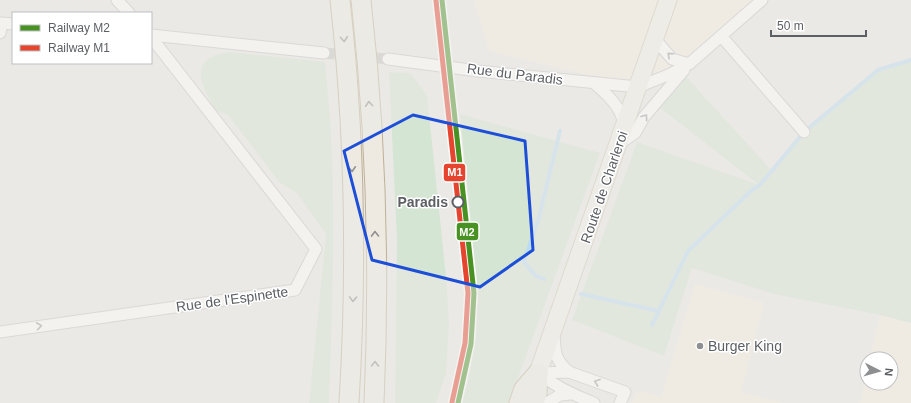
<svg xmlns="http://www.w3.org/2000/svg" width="911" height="403" viewBox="0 0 911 403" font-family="Arial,sans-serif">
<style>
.commercial{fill:#f3eee0}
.green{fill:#d5e5d3}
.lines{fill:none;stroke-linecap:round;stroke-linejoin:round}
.stream{stroke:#bedcf1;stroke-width:4}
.street-tunnel{stroke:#c7c6c5;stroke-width:11;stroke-dasharray:11 5.5;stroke-linecap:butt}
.street-casing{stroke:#c5c5c5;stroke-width:13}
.primary-casing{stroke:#d0c8b6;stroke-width:19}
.highway-casing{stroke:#beb197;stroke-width:21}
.street{stroke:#fcfcfb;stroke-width:11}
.primary{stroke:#f1f0e8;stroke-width:17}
.highway{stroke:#eeeae2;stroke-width:19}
.rail-1-casing{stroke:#fff;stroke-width:8}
.rail-2-casing{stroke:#fff;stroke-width:8}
.rail-1{stroke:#489224;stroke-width:5}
.rail-2{stroke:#e5442e;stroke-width:5}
.oneway{stroke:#8f908f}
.oneway2{stroke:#9c9ea0}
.marked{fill:none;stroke:#1d4ed8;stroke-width:3;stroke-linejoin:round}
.stop-dot{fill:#fff;stroke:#5c5f63;stroke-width:2}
.poi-dot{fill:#8e8f91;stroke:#fff;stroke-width:1.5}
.labels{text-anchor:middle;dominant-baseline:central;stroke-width:3;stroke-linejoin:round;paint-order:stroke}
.street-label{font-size:14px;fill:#5c5f63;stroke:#fff}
.stop-label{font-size:14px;font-weight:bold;fill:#5c5f63;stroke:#fff;text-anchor:end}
.poi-label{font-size:14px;fill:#5c5f63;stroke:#fff;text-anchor:start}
.line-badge{stroke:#fff;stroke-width:1.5}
.badge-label{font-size:11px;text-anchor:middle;font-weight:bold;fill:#fff}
</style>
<rect width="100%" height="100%" fill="#ebe9e6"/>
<g class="commercial">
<polygon points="474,0 762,0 689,64 638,87 489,51"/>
<polygon points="695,284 764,303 741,392 783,403 632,403 638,390 661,397"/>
<polygon points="880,315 911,323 911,403 860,403 867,372 867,383 891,383 891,359 870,359"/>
</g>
<g class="green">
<path d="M229,52l96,10c2,24 5,49 6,73 5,89 1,179 -2,268h-20l17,-169 -29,-41 -17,-10 -52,-68 -12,-4c-15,-27 -30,-52 13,-59z"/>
<polygon points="911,60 911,323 880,315 774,294 692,268 664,356 572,320 637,142 759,185 655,104 682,72 773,172 804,132 878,70"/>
<polygon points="389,72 410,73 427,95 447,286 449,326 446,373 436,403 395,403 397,239"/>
<polygon points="460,114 600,153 509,403 462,403 468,383 476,337 478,292"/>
</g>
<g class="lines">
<g class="stream">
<polyline points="544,279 536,276 524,262 538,221 560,131"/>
<polyline points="581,294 659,311"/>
<polyline points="652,325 688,251 752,190 760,185 804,132 878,70 911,60"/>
</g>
<polyline class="street-tunnel" points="324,53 388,59"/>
<defs>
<g id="street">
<polyline points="117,0 129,13"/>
<polyline points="0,33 2,23 13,24"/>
<polyline points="151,35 324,53"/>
<polyline points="722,37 804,132"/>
<polyline points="655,39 672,59 689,64"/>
<polyline points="388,59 478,71 638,87 668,75 689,64 762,0"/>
<path d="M594,83c13,11 28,25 30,42"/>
<polyline points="619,144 635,133 644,117 684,70"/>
<polyline points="0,332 295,290 316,249 151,37"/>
<path d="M554,335c1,18 1,25 15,37"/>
<polyline points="538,373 569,372 625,392 620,403"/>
<path d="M538,373c18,14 35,22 56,30"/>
<polyline points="547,403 560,395 570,394"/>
</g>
<polyline id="primary" points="538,373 668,0"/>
<g id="highway">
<path d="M340,0c15,134 17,269 9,403"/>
<path d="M361,0c15,133 19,269 13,403"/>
<polyline points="519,403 524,389 538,373"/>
<polyline points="534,403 537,394 538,373"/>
</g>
</defs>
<use href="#street" class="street-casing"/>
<use href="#primary" class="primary-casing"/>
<use href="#highway" class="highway-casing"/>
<use href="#street" class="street"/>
<use href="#primary" class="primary"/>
<use href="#highway" class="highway"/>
<defs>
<polyline id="rail-1" points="442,0 474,293 471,344 458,403"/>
<polyline id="rail-2" points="436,1 468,293 465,343 452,402"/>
</defs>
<use href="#rail-1" class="rail-1-casing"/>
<use href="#rail-2" class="rail-2-casing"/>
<use href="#rail-1" class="rail-1"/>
<use href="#rail-2" class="rail-2"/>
</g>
<defs><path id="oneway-chevron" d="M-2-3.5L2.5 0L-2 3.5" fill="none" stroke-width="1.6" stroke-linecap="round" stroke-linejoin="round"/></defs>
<g class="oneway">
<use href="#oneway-chevron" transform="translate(344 39) rotate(85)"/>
<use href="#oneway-chevron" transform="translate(369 104) rotate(-94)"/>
<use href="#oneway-chevron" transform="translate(352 169) rotate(87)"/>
<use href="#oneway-chevron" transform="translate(375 234) rotate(-91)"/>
<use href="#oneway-chevron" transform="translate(353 299) rotate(92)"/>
<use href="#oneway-chevron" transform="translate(375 364) rotate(-89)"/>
</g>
<g class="oneway2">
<use href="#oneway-chevron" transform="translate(670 55) rotate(-138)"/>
<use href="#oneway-chevron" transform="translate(645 117) rotate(-54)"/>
<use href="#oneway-chevron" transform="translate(39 326) rotate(-8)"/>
<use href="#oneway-chevron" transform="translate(597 382) rotate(-160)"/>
</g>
<path d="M0 0H911V403H0ZM413,115l112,26 8,109 -53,37 -108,-27 -28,-109z" fill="#ebe9e6" fill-opacity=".55" fill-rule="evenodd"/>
<path class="marked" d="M413,115l112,26 8,109 -53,37 -108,-27 -28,-109z"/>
<circle class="stop-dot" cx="458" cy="202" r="5.5"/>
<circle class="poi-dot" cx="700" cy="346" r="4"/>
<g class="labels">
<g class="street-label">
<text transform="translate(515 74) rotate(7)">Rue du Paradis</text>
<text transform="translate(604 187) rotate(-71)">Route de Charleroi</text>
<text transform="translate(232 299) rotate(-8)">Rue de l'Espinette</text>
</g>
<g class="stop-label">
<text x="448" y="202">Paradis</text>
</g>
<g class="poi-label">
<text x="708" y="346">Burger King</text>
</g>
</g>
<g class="line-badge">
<rect x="443" y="163" width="23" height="19" rx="4" fill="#e5442e"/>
<rect x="456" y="222" width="23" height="19" rx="4" fill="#489224"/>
</g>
<g class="badge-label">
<text x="455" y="176">M1</text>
<text x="467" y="236">M2</text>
</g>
<rect x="12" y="12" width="140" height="52" fill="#ffffff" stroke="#bebfc1"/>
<rect x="20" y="25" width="20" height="6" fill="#489224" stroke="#bebfc1"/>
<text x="48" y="32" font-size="12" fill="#5c5f63">Railway M2</text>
<rect x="20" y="45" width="20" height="6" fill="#e5442e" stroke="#bebfc1"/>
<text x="48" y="52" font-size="12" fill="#5c5f63">Railway M1</text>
<g transform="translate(879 371) rotate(96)"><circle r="19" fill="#ffffff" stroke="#bebfc1"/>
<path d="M0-3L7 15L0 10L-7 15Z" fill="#8e8f91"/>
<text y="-6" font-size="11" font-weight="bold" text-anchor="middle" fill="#5c5f63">N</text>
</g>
<path d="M771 30v6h95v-6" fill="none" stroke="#5c5f63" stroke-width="2"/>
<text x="777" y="30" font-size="12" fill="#5c5f63" stroke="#ffffff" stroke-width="3" paint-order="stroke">50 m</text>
</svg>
